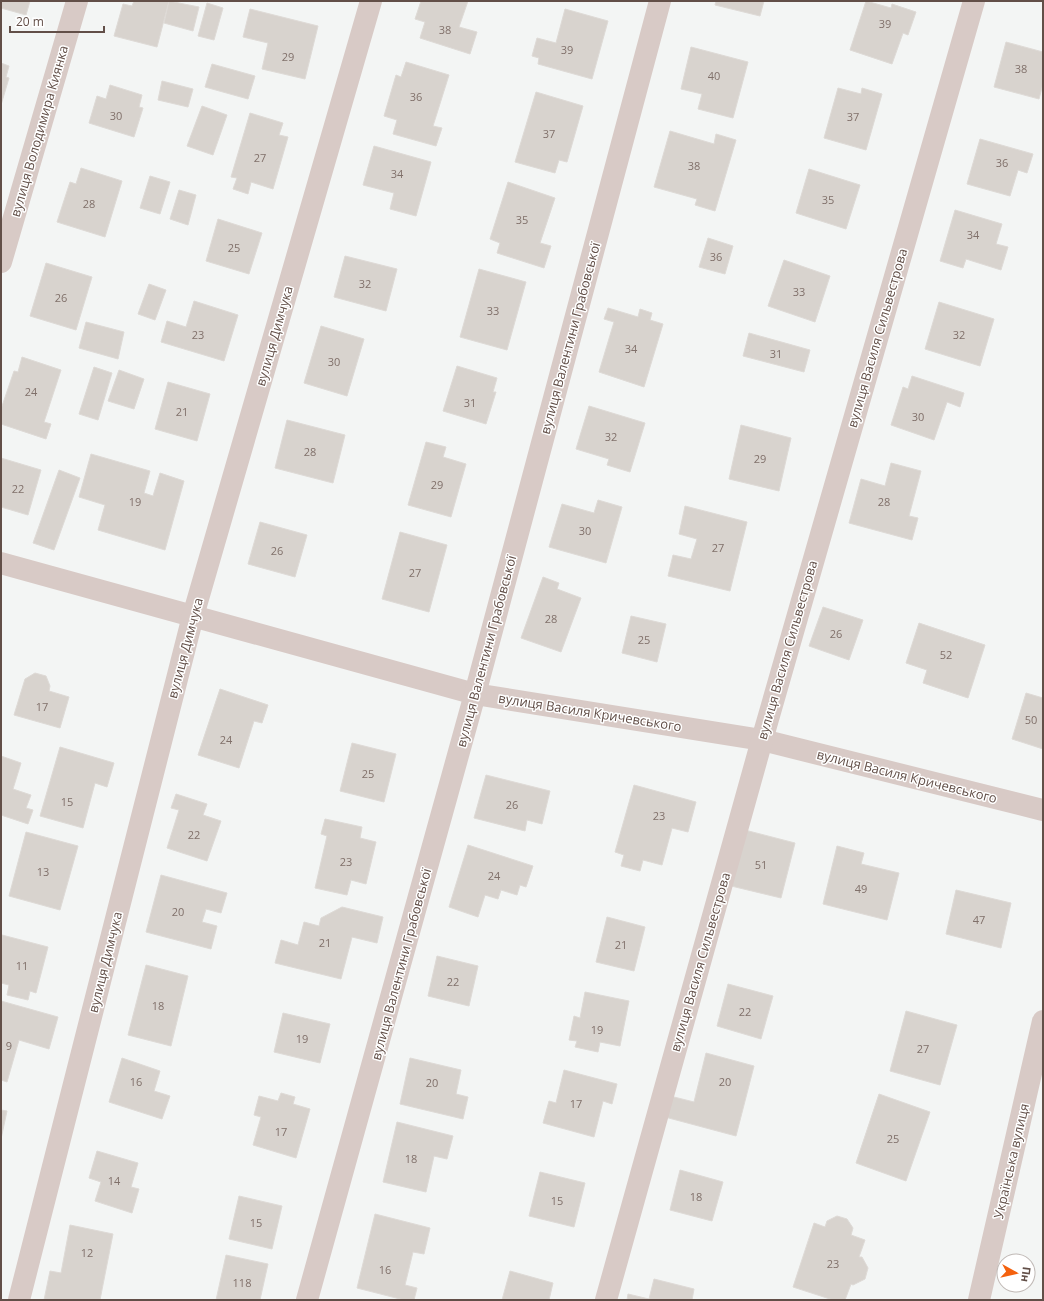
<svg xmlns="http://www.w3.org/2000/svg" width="1044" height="1301" viewBox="0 0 1044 1301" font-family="'Open Sans',sans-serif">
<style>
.building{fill:#d8d3ce;stroke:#dedad6}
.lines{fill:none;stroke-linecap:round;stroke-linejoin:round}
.street{stroke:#d8cac6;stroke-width:22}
.labels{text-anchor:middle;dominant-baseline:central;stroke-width:3;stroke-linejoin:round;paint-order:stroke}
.number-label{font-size:11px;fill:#80706a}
.street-label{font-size:13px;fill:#624f48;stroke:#fff}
</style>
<rect width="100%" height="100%" fill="#f3f5f4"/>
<g class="building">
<polygon points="1,1 30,1 26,15 1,8"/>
<polygon points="134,1 169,1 157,47 114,36 123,4 132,6"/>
<polygon points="169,1 199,7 193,31 164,23"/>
<polygon points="421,1 468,1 459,27 477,32 470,54 420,38 425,22 415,19"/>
<polygon points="716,1 764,1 760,16 715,5"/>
<polygon points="866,1 891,8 892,4 916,12 908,35 903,33 892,64 850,50"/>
<polygon points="207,3 223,8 214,40 198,36"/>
<polygon points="250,9 318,26 305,79 262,69 268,43 243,37"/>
<polygon points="565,9 608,21 592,79 538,64 539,58 532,56 537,38 556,43"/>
<polygon points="1006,42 1043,52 1043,84 1039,99 994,87"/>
<polygon points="691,47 748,62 733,118 698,109 702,94 681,89"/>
<polygon points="406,62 449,75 433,126 442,128 436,146 393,134 397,120 384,116 396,75 401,77"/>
<polygon points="1,63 9,66 6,77 9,78 1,105"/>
<polygon points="212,64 255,76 248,99 205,87"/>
<polygon points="162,81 193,89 188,107 158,100"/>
<polygon points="110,85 142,95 139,107 143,108 134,137 89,123 97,96 106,99"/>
<polygon points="838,88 861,94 862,88 882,94 866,150 824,138"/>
<polygon points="536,92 583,106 567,162 559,160 555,173 515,162"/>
<polygon points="202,106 227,115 213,155 187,146"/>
<polygon points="250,113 283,123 279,135 288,137 273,189 251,182 248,194 233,189 237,178 231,177"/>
<polygon points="670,131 714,144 716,134 736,140 715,211 695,205 697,199 654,187"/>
<polygon points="980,139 1033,154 1027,173 1018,170 1010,196 967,184"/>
<polygon points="374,146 431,162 416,216 390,209 394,193 363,185"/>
<polygon points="81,168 122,181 105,237 57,222 70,182 76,184"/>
<polygon points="809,169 860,185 846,229 796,213"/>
<polygon points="150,176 170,182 160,214 140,208"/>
<polygon points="508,182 555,198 540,243 551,246 544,268 497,253 500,243 490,239"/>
<polygon points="179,190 196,195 188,225 170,219"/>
<polygon points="955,210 1002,224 996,244 1008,247 1001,270 966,259 963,268 940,261"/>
<polygon points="218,219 262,233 249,274 206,261"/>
<polygon points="708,238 733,246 725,274 699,267"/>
<polygon points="345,256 397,269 386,311 334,297"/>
<polygon points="784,260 830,276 815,322 768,306"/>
<polygon points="46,263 92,277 76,330 30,316"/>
<polygon points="479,269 526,282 507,350 460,337"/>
<polygon points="149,284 166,290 155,320 138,314"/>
<polygon points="194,301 238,315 224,361 161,342 167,321 186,327"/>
<polygon points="939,302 994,319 980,366 925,349"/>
<polygon points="608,308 638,317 640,309 652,313 650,320 663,324 644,387 599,372 614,322 604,319"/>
<polygon points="86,322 124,332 118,359 79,348"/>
<polygon points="321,326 364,339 347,396 304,383"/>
<polygon points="749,333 810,350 804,372 743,356"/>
<polygon points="22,357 61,370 44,422 51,424 46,439 1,424 1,409 14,371 18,372"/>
<polygon points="457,366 497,378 493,392 496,392 486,424 443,411"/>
<polygon points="94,367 112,373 98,420 79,414"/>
<polygon points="119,370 144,379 134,409 108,401"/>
<polygon points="912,376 964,393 960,407 947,402 934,440 891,425 903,387 908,389"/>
<polygon points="168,382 210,394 197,441 155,429"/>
<polygon points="589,406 645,423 630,472 607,465 609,459 576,449"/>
<polygon points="287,420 345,435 333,483 275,468"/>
<polygon points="741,425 791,438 779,491 729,479"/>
<polygon points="426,442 446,447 443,457 466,464 451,517 408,505"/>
<polygon points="91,454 150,471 144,493 153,496 160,473 184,481 165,550 98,530 105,505 79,497"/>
<polygon points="1,458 41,470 28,515 1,507"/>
<polygon points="891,463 921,471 909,516 918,518 912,540 849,523 861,479 885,486"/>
<polygon points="59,470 80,478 54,550 33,543"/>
<polygon points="598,500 622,507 606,563 549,547 562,504 594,513"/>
<polygon points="685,506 747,522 730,591 668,576 673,555 691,559 697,539 679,534"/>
<polygon points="260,522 307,535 295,577 248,564"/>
<polygon points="400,532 447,545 429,612 382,599"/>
<polygon points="543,577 559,583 557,589 581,598 561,652 521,638"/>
<polygon points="823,607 863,620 849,660 809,646"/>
<polygon points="631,616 666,624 657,662 622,653"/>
<polygon points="919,623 985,645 968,698 923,683 927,670 906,663"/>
<polygon points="35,673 46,676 50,686 49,691 69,697 60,728 14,715 25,679"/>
<polygon points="220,689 268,705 262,723 254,721 239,768 198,755"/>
<polygon points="1026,693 1043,698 1043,749 1012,739"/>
<polygon points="352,743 396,754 384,802 340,791"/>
<polygon points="60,747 114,763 107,787 95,783 83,828 40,816"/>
<polygon points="1,756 21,763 13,789 31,795 26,808 33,810 28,824 1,815"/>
<polygon points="486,775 550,791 542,824 527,820 525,831 474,818"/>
<polygon points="634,785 696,802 688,832 672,828 662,865 643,860 640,871 621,866 624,855 615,852"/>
<polygon points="176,794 207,804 203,815 221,821 207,861 167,848 179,810 171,808"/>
<polygon points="325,819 362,827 360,838 376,842 366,884 351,880 347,895 315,888 327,836 321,834"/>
<polygon points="741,829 795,843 781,898 727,885"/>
<polygon points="26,832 78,846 60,910 9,896"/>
<polygon points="468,845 533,866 526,887 520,885 517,895 501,890 498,899 485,895 478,917 449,907"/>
<polygon points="837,846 864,853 861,864 899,873 887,920 823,904"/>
<polygon points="161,875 227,893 221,913 206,909 202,922 217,926 211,949 146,932"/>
<polygon points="956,890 1011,903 1001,948 946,934"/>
<polygon points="342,907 383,917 377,943 352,937 341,979 275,963 281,940 298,945 304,922 319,926 321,918"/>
<polygon points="607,917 645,927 634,971 596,962"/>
<polygon points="2,935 48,947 36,993 30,991 28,1000 7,995 9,985 1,983"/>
<polygon points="437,956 478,966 469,1006 428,996"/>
<polygon points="146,965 188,976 171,1046 128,1035"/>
<polygon points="728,984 773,996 761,1039 717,1026"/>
<polygon points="585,992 629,1001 620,1046 600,1042 598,1052 575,1047 577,1041 569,1040 574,1016 580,1018"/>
<polygon points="1,1001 58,1017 49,1049 19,1040 7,1082 1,1080"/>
<polygon points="906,1011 957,1025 940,1085 890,1071"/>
<polygon points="283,1013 330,1024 320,1063 274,1052"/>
<polygon points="706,1053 754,1066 736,1136 665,1117 670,1096 694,1102"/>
<polygon points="122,1058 160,1071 154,1091 170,1096 162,1119 109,1102"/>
<polygon points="410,1058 461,1070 456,1094 468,1097 463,1119 400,1104"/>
<polygon points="564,1070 617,1084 612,1104 603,1101 594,1137 543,1123 549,1101 556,1103"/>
<polygon points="281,1093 295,1097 293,1104 310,1109 296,1158 253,1145 261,1117 254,1115 259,1096 278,1101"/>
<polygon points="879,1094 930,1112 906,1181 856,1163"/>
<polygon points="1,1110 7,1111 1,1139"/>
<polygon points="397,1122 453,1136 447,1159 434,1156 426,1192 383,1182"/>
<polygon points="97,1151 138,1163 131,1187 139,1189 132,1213 95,1201 101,1182 89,1178"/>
<polygon points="680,1170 723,1182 712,1221 670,1210"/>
<polygon points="540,1172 585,1183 574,1227 529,1216"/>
<polygon points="239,1196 282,1206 272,1249 229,1239"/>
<polygon points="375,1214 430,1228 424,1254 413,1252 405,1285 417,1288 414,1300 404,1300 357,1288"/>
<polygon points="837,1216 847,1219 853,1228 851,1235 865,1240 859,1257 862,1257 868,1268 865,1279 853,1285 851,1284 845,1300 833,1300 793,1287 814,1223 825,1227 827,1221"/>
<polygon points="70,1225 113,1234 100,1300 44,1300 50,1271 61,1273"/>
<polygon points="226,1255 268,1264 260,1300 216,1300"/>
<polygon points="510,1271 553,1283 549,1300 502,1300"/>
<polygon points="654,1279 694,1289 692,1300 627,1300 628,1294 649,1299"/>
</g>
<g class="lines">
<g class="street">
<polyline points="1,262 77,1"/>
<polyline points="1,563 475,694 762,740 1043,810"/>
<polyline points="19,1300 193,616 371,1"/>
<polyline points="307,1300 475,694 660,1"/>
<polyline points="606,1300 762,740 974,1"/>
<polyline points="979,1300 1043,1021"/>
</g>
</g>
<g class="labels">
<g class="number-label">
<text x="885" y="23">39</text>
<text x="445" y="29">38</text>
<text x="567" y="49">39</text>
<text x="288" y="56">29</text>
<text x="1021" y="68">38</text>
<text x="714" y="75">40</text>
<text x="416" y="96">36</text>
<text x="116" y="115">30</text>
<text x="853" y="116">37</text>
<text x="549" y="133">37</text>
<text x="260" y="157">27</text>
<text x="1002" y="162">36</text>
<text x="694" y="165">38</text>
<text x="397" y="173">34</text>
<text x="828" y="199">35</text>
<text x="89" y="203">28</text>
<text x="522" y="219">35</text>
<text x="973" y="234">34</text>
<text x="234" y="247">25</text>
<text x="716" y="256">36</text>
<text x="365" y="283">32</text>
<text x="799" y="291">33</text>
<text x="61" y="297">26</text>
<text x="493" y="310">33</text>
<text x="198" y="334">23</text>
<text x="959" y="334">32</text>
<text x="631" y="348">34</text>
<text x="776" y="353">31</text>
<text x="334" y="361">30</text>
<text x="31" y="391">24</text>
<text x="470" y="402">31</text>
<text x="182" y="411">21</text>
<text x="918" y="416">30</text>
<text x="611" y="436">32</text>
<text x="310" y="451">28</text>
<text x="760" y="458">29</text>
<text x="437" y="484">29</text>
<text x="18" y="488">22</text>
<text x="135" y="501">19</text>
<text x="884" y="501">28</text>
<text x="585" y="530">30</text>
<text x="718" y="547">27</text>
<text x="277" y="550">26</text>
<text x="415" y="572">27</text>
<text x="551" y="618">28</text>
<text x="836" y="633">26</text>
<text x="644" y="639">25</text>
<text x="946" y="654">52</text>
<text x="42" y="706">17</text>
<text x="1031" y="719">50</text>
<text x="226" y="739">24</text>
<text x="368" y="773">25</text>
<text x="67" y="801">15</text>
<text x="512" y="804">26</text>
<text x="659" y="815">23</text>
<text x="194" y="834">22</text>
<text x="346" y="861">23</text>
<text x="761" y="864">51</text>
<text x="43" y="871">13</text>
<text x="494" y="875">24</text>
<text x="861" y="888">49</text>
<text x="178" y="911">20</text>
<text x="979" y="919">47</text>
<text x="325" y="942">21</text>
<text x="621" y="944">21</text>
<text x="22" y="965">11</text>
<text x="453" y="981">22</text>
<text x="158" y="1005">18</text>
<text x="745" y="1011">22</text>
<text x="597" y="1029">19</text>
<text x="302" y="1038">19</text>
<text x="9" y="1045">9</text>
<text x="923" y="1048">27</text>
<text x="136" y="1081">16</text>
<text x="725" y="1081">20</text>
<text x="432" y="1082">20</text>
<text x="576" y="1103">17</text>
<text x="281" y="1131">17</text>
<text x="893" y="1138">25</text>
<text x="411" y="1158">18</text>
<text x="114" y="1180">14</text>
<text x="696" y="1196">18</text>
<text x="557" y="1200">15</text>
<text x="256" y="1222">15</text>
<text x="87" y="1252">12</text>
<text x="833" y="1263">23</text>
<text x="385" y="1269">16</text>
<text x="242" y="1282">118</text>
</g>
<g class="street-label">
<text transform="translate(39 131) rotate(-74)">вулиця Володимира Киянка</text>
<text transform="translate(274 336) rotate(-74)">вулиця Димчука</text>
<text transform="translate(570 338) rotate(-75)">вулиця Валентини Грабовської</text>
<text transform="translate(877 338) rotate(-74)">вулиця Василя Сильвестрова</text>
<text transform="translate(185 648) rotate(-75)">вулиця Димчука</text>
<text transform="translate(787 650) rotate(-74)">вулиця Василя Сильвестрова</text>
<text transform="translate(486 651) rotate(-75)">вулиця Валентини Грабовської</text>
<text transform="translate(590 712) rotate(9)">вулиця Василя Кричевського</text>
<text transform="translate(907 776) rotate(14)">вулиця Василя Кричевського</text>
<text transform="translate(105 962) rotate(-76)">вулиця Димчука</text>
<text transform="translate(700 962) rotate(-74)">вулиця Василя Сильвестрова</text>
<text transform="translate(401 964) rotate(-75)">вулиця Валентини Грабовської</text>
<text transform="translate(1011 1161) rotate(-77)">Українська вулиця</text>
</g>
</g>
<rect width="1044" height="1301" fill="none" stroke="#624f48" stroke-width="4"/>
<g transform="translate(1016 1273) rotate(98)"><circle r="19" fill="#ffffff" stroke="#c0b9b6"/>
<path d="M0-3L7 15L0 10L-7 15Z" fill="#f4610e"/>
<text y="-6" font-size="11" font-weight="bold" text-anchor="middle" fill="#624f48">Пн</text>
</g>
<path d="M10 26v6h94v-6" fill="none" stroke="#624f48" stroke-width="2"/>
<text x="16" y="26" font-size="12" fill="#624f48" stroke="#ffffff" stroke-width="3" paint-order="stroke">20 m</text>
</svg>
